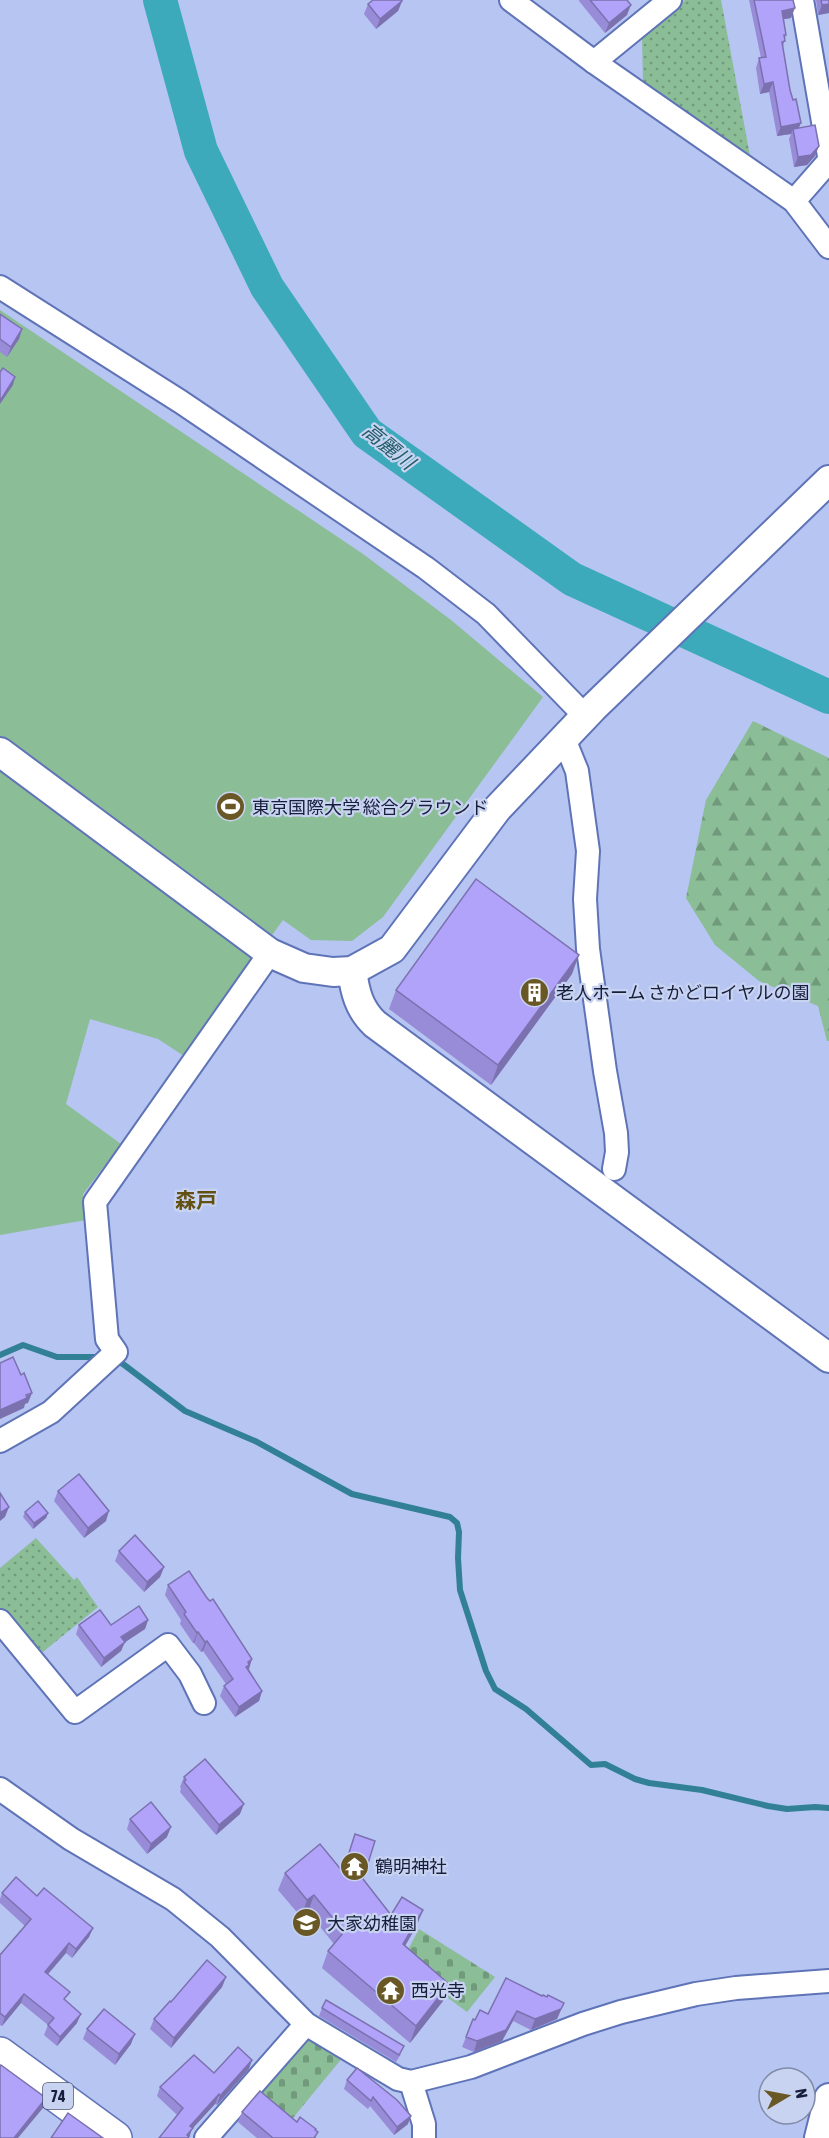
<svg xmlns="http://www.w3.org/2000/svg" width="829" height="2138" viewBox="0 0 829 2138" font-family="'Asap Condensed','Noto Sans JP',sans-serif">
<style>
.forest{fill:url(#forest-firs)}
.cemetery{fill:url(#cemetery-stones)}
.park{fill:url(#park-dots)}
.garden{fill:#8bbd96}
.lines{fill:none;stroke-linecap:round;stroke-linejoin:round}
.stream{stroke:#318095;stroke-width:6}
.river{stroke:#3daabc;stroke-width:34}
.minor-casing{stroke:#5f73b7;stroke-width:26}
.tertiary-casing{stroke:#5f73b7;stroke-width:32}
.primary-casing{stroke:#5f73b7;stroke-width:36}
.minor{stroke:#fff;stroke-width:22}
.tertiary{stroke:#fff;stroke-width:28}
.primary{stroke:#fff;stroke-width:33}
.wall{fill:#988bd7}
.shaded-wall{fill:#7c71af}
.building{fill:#b1a2fa;stroke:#7c71af;stroke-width:1.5}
.labels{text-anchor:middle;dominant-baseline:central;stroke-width:4.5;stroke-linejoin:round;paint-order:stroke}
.shield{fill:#c8d3f1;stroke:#4b5471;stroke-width:1.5}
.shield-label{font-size:16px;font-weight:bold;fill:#161e3a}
.poi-label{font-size:18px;fill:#161e3a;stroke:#c8d3f1;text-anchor:start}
.water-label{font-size:20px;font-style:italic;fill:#225d67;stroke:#c8d3f1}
.quarter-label{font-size:21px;font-weight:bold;fill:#635013;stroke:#c8d3f1}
</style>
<defs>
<pattern id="forest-firs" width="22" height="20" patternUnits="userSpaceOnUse" patternTransform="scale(1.5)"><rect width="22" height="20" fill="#8bbd96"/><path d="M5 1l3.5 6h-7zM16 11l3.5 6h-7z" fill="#71997b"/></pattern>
<pattern id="cemetery-stones" width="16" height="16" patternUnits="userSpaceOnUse" patternTransform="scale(1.5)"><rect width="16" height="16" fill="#8bbd96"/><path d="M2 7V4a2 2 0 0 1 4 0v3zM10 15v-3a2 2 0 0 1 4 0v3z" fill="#71997b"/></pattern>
<pattern id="park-dots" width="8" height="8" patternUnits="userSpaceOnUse" patternTransform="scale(1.5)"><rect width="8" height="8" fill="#8bbd96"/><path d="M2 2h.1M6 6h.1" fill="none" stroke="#71997b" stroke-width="1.8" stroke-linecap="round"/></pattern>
</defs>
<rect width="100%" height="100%" fill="#b6c5f2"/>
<polygon class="forest" points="753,721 829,758 829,1041 827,1041 818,1006 759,981 715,945 686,898 706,800"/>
<g class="cemetery">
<polygon points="419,1929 495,1977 467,2012 401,1963"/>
<polygon points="306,2035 343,2057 288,2124 253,2095"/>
</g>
<g class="park">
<polygon points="685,0 721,0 751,161 643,84 642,35"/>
<polygon points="36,1538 74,1580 77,1577 98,1607 38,1656 0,1611 0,1568"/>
</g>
<polygon class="garden" points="0,310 363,554 451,620 543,697 383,917 352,941 311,940 283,920 184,1056 158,1039 90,1019 66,1104 121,1144 83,1194 86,1220 0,1235"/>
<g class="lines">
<g class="stream">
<polyline points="0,1355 23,1345 57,1357 100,1357"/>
<polyline points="113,1361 123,1364 185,1411 255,1441 352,1494 450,1517 457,1523 459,1532 458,1558 460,1590 486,1671 495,1689 526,1709 591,1765 605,1764 635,1779 649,1783 702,1790 768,1806 787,1809 815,1807 829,1808"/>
</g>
<polyline class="river" points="160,0 201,151 267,287 367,433 572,579 829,697"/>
<defs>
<g id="minor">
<polyline points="511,0 594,62 794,201 829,247"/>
<polyline points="802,0 829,156"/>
<polyline points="594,62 670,0"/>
<polyline points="794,201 829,161"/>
<polyline points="0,287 181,402 426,568 486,614 585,716"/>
<polyline points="564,739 577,771 588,851 585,899 588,949 605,1071 616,1133 617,1152 614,1169"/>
<polyline points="0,1441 51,1412 116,1352 107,1339 95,1202 270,953"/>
<polyline points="0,1621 75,1712 168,1645 190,1674 204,1703"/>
<polyline points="0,1789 71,1839 173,1899 220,1937 306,2024 398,2079 411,2082 471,2067 583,2024 621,2012 696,1994 736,1988 829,1981"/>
<polyline points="411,2082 424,2124 424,2138"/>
<polyline points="206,2138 306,2024"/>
</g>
<g id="tertiary">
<polyline points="0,752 270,953 304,968 333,972 352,971 392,949 497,809 593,708 829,480"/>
<path d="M352,971c3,21 7,38 23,53l454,334"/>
<polyline points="819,2138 829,2098"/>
</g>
<polyline id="primary" points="0,2054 115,2138"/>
</defs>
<use href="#minor" class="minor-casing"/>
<use href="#tertiary" class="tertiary-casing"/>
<use href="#primary" class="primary-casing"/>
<use href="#minor" class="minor"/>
<use href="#tertiary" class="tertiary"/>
<use href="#primary" class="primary"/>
</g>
<g class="wall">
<polygon points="579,0 627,0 627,15 605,33 579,1"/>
<polygon points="749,0 793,0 791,18 784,19 786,35 783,47 790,90 799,128 815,156 807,165 794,167 789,139 791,134 777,136 769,92 760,94 756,68 759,58 761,58"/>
<polygon points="816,0 829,0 829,13 818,15"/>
<polygon points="402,1 398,11 376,29 364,14 368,4"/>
<polygon points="0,314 22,329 19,339 7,357 0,352"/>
<polygon points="572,974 491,1085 389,1009 396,990"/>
<polygon points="58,1491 106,1521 84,1538 54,1501"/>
<polygon points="25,1512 48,1513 46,1518 33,1529 23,1517"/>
<polygon points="119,1551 164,1567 160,1577 144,1592 115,1561"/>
<polygon points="168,1585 249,1669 262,1691 259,1701 235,1717 220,1696 224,1686 226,1684 203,1651 201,1652 194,1643 193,1643 180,1624 181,1620 165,1595"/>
<polygon points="148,1620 145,1629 124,1642 121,1651 101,1667 76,1634 79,1625 111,1625"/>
<polygon points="184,1777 240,1814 216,1835 180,1792 181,1788 180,1787"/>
<polygon points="130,1819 167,1837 147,1854 127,1829"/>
<polygon points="355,1834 363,1879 391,1915 423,1910 416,1927 405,1946 443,2001 410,2043 322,1968 328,1951 334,1944 308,1912 301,1917 278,1890 285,1873 342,1872"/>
<polygon points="2,1893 37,1896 93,1928 89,1937 72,1958 66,1953 48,1974 66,2001 77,2023 57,2046 44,2035 48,2025 21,2003 2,2026 0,2025 0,1955 25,1926 0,1903 0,1899"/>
<polygon points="226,1977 222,1987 171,2048 150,2029 154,2019 171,2002"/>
<polygon points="542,1996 547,1997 564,2003 557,2019 531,2030 513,2021 502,2041 474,2052 462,2047 466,2037 475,2020 488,2014"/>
<polygon points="322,2008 401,2054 396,2062 319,2016"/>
<polygon points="87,2029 131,2044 115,2065 83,2039"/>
<polygon points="357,2068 408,2124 394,2135 370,2106 368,2109 344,2089 347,2080"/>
<polygon points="249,2069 217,2105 215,2104 192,2129 157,2096 160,2087 214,2073"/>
<polygon points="242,2112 297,2122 316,2129 316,2138 257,2138 238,2122"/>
</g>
<g class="shaded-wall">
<polygon points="402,1 398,11 376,29 380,19"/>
<polygon points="829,4 829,13 818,15 822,5"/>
<polygon points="631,5 627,15 605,33 609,23"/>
<polygon points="795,8 791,18 779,20 782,11"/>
<polygon points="773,82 769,92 760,94 764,84"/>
<polygon points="801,123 797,132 793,129 791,134 777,136 781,127"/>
<polygon points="819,146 815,156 807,165 794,167 798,157"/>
<polygon points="22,329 19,339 7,357 11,347"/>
<polygon points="15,377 13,385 0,404 0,401"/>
<polygon points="579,955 572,974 491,1085 498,1065"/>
<polygon points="32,1393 28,1403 25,1404 24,1408 0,1419 0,1410"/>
<polygon points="9,1507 5,1517 0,1521 0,1513"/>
<polygon points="109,1511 106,1521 84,1538 88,1528"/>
<polygon points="48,1513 46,1518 33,1529 34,1523"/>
<polygon points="164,1567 160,1577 144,1592 147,1582"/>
<polygon points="148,1620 145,1629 118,1647 121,1637"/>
<polygon points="198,1632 194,1643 193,1643 197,1633"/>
<polygon points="207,1641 203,1651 201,1652 205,1642"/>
<polygon points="125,1642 121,1651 101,1667 104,1658"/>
<polygon points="252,1659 249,1669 246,1675 248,1662"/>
<polygon points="262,1691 259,1701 235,1717 239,1707"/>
<polygon points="244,1804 240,1814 216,1835 219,1825"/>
<polygon points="171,1827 167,1837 147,1854 151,1844"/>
<polygon points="314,1895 308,1912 301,1917 307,1900"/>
<polygon points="423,1910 416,1927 396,1961 403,1944"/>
<polygon points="93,1928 89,1937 72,1958 76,1949"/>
<polygon points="69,1943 66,1953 42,1981 45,1972"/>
<polygon points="226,1977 222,1987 171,2048 174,2038"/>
<polygon points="449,1984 443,2001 410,2043 416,2026"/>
<polygon points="24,1994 21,2003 2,2026 5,2017"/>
<polygon points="564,2003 557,2019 531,2030 535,2019"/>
<polygon points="517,2011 513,2021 502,2041 474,2052 477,2041"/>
<polygon points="81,2014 77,2023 57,2046 60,2037"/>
<polygon points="135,2034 131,2044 115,2065 119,2054"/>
<polygon points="252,2060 249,2069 217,2105 220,2096"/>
<polygon points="219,2094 215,2104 192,2129 189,2138 186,2138 190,2126"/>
<polygon points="46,2098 43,2108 18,2138 14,2138"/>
<polygon points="411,2116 408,2124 394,2135 397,2127"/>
</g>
<g class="building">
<polygon points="373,0 401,0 402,1 380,19 368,4"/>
<polygon points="590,0 627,0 631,5 609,23"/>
<polygon points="754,0 793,0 795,8 782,11 786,35 784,35 785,41 782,42 790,90 793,100 796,99 801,123 781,127 773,82 764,84 759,58 766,57"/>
<polygon points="821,0 829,0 829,4 822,5"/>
<polygon points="815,125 819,146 811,155 798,157 793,129"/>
<polygon points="0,314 22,329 11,347 0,339"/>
<polygon points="3,368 15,377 0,401 0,372"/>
<polygon points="476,879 579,955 498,1065 396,990"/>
<polygon points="13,1357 21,1375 24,1373 32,1393 26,1395 27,1398 0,1410 0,1363"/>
<polygon points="79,1474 109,1511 88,1528 58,1491"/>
<polygon points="0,1493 9,1507 0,1513"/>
<polygon points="38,1501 48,1513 34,1523 25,1512"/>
<polygon points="135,1535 164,1567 147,1582 119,1551"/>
<polygon points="189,1571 207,1598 210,1601 213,1599 252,1659 248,1662 249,1665 246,1667 262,1691 239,1707 224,1686 233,1679 207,1641 205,1642 198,1632 197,1633 184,1614 186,1612 168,1585"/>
<polygon points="139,1606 148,1620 121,1637 125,1642 104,1658 79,1625 100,1610 111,1625"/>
<polygon points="205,1759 244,1804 219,1825 184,1782 186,1780 184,1777"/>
<polygon points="151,1802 171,1827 151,1844 130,1819"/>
<polygon points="355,1834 375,1841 363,1879 391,1915 402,1897 423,1910 403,1944 449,1984 416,2026 328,1951 344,1932 314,1895 307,1900 285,1873 320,1844 343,1872"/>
<polygon points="16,1877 37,1896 44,1888 93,1928 76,1949 69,1943 45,1972 70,1992 64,1999 81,2014 60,2037 48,2025 54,2018 24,1994 5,2017 0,2013 0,1955 31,1919 2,1893"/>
<polygon points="207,1960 226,1977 174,2038 154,2019 170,2001 171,2002"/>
<polygon points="506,1978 542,1996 543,1995 547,1997 548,1995 564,2003 561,2009 535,2019 517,2011 506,2030 477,2041 466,2037 473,2019 475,2020 480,2010 488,2014"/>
<polygon points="326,2000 404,2046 399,2055 322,2008"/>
<polygon points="104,2009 135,2034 119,2054 87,2029"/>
<polygon points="238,2047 252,2060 220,2096 219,2094 190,2126 193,2128 187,2135 189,2136 187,2138 159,2138 183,2108 160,2087 194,2055 214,2073"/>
<polygon points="1,2065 46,2098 14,2138 0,2138 0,2067"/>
<polygon points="357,2068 397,2100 411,2116 397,2127 373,2097 371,2101 347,2080"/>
<polygon points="260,2091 297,2122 300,2117 316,2129 315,2130 318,2132 314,2138 273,2138 242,2112"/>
<polygon points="68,2113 103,2138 51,2138"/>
</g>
<defs>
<symbol id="stadium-disc" viewBox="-11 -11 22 22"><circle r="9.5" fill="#695825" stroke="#c8d3f1"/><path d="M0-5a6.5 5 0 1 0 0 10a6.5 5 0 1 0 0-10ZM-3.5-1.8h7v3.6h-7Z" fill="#fff"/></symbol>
<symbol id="building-disc" viewBox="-11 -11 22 22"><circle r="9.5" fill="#695825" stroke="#c8d3f1"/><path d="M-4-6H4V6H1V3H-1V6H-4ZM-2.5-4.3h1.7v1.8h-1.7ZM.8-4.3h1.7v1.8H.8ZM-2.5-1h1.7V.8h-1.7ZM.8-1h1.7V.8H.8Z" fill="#fff"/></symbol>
<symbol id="temple-disc" viewBox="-11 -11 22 22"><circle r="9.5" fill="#695825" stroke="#c8d3f1"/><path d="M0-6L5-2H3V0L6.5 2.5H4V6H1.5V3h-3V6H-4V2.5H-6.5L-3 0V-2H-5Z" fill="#fff"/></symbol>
<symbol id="school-disc" viewBox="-11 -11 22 22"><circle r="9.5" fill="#695825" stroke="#c8d3f1"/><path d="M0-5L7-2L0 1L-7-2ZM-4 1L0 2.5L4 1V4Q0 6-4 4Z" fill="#fff"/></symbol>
</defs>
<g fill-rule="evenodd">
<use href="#stadium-disc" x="214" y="790" width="33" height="33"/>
<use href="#building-disc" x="518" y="976" width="33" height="33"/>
<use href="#temple-disc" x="338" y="1850" width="33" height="33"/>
<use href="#school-disc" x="290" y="1906" width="33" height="33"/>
<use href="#temple-disc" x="374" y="1974" width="33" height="33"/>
</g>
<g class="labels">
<rect class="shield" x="43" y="2083" width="30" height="26" rx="4.5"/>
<g class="shield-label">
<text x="58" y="2096">74</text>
</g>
<g class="poi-label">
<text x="252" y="807">東京国際大学 総合グラウンド</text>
<text x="556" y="992">老人ホーム さかどロイヤルの園</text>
<text x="375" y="1866">鶴明神社</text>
<text x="327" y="1923">大家幼稚園</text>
<text x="411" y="1990">西光寺</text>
</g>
<g class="water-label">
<text transform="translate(389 446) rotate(39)">高麗川</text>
</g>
<g class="quarter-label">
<text x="196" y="1200">森戸</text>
</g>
</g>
<g transform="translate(787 2096) rotate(80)"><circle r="28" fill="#c8d3f1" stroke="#818ba8" stroke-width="1.5"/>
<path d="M0-4.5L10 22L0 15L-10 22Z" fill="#695825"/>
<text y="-9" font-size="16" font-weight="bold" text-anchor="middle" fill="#161e3a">N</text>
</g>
</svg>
